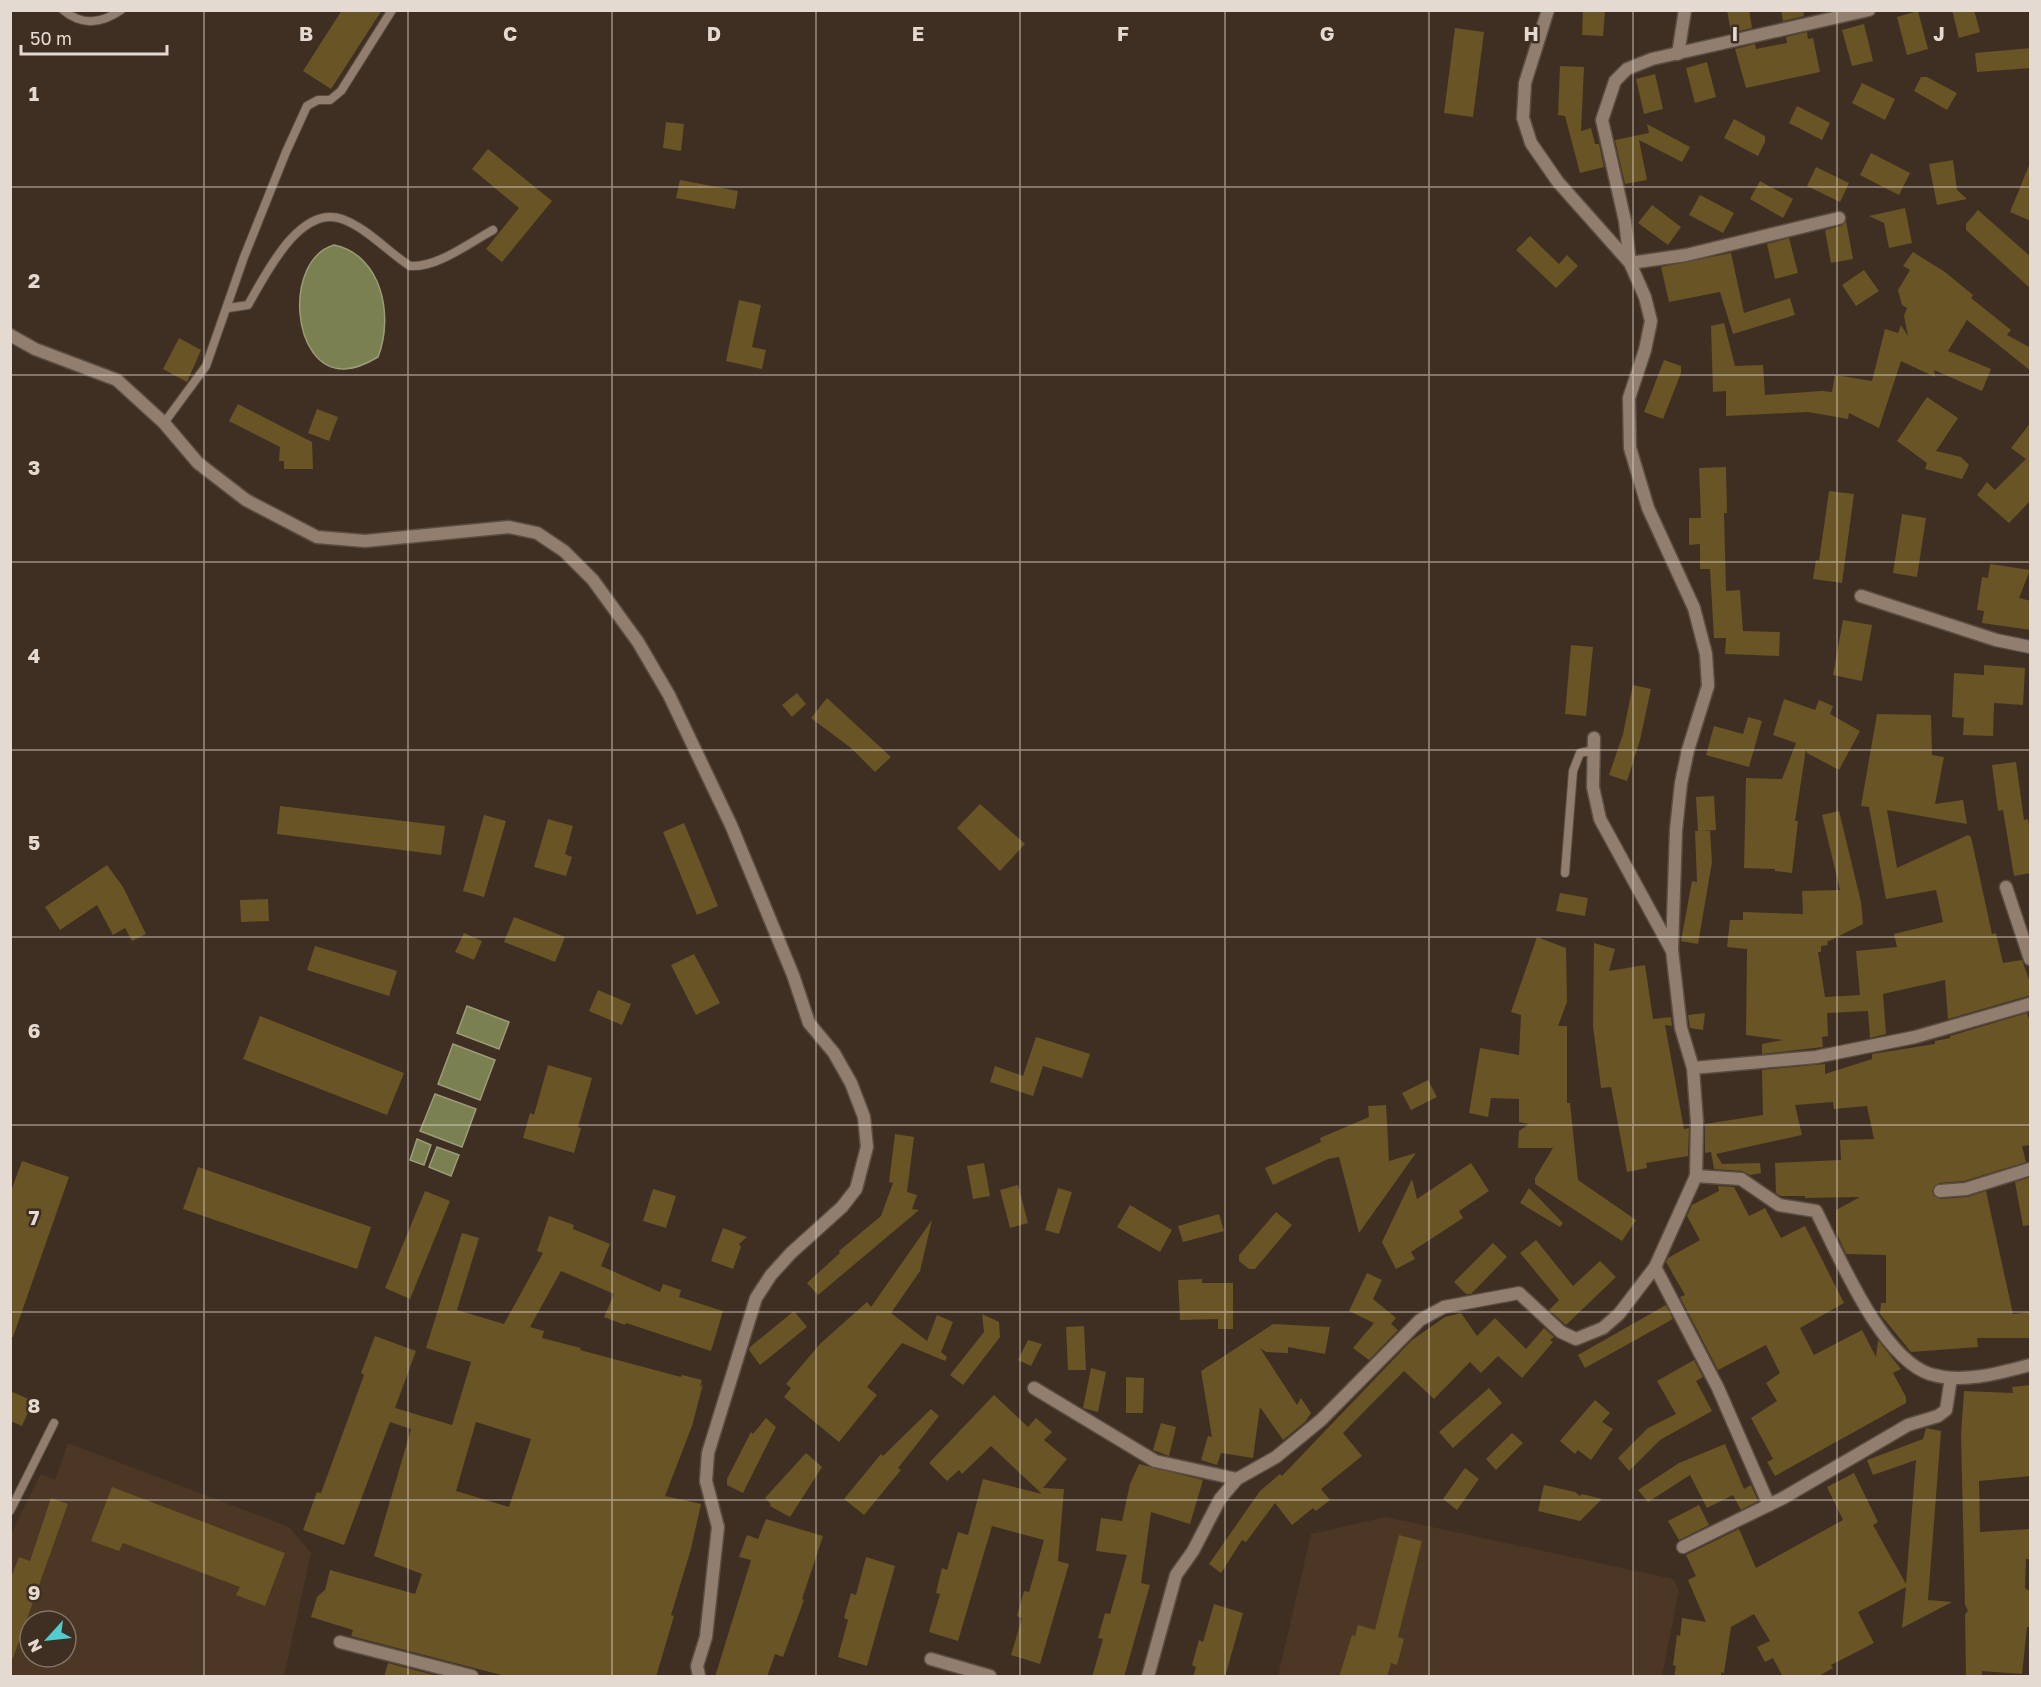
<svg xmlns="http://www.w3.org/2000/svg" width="2041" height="1687" viewBox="0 0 2041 1687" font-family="'Golos Text',sans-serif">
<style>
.built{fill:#4c3624;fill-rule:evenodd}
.water{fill:#7b8050;stroke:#9b9b77;stroke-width:1.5}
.building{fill:#685425;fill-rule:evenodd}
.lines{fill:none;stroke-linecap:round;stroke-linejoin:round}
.lane-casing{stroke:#5b4d42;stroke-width:10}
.street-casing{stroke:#5b4d42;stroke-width:15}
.lane{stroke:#917e6f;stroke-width:8}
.street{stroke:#917e6f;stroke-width:12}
.grid{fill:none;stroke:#e5dad1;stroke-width:1.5;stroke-opacity:0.55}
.grid-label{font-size:20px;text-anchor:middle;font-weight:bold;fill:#e5dad1;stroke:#3f2f22;stroke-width:5;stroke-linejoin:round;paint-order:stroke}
</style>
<rect width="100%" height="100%" fill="#3f2f22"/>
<g class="built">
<path d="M68,1443l221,84 22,26 -27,123h-273l-1,-140 31,-62 14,6zM30,1621h36v36h-36z"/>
<polygon points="1386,1517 1673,1579 1679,1590 1662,1676 1278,1676 1311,1534"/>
</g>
<g class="water">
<path d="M334,245c48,10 60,71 44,112 -10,6 -22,12 -34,12 -53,1 -61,-109 -10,-124z"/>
<polygon points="467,1006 509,1022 499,1049 457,1033"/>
<polygon points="453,1044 495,1060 480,1100 438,1084"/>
<polygon points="435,1094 476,1109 462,1147 420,1131"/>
<polygon points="417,1139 431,1145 424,1165 410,1160"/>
<polygon points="437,1147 459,1155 451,1176 429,1167"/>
</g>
<g class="building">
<polygon points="342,10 382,10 331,89 303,71"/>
<polygon points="1583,10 1605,10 1603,36 1582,35"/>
<polygon points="1727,10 1749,10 1752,28 1731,33"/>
<polygon points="1781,10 1803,10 1804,16 1783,21"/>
<polygon points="1952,10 1974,10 1980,32 1959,38"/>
<polygon points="1918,11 1928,49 1907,55 1897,17"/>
<polygon points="1864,24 1873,61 1852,66 1842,30"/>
<polygon points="1455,28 1484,32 1473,117 1444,113"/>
<polygon points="1807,32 1808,39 1813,38 1820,72 1746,88 1735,49 1755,44 1756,49 1787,43 1786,37"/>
<polygon points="2031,48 2031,68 1977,72 1975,53"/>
<polygon points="1707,62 1716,97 1695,103 1686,68"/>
<polygon points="1560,66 1584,67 1581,131 1591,128 1595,144 1599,144 1604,167 1580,173 1565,116 1558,115"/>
<polygon points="1655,74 1663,109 1644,114 1636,79"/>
<polygon points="1921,77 1927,77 1957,93 1947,110 1914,91"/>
<polygon points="1862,83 1895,99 1885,120 1852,103"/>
<polygon points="1797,106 1830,123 1822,140 1789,123"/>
<polygon points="1734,119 1765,136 1765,142 1758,156 1724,138"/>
<polygon points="666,122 684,124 681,151 663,148"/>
<polygon points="1647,124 1690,147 1682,162 1639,140 1647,180 1625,184 1615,140 1649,133"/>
<polygon points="488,149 552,201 502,262 486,249 519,208 472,169"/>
<polygon points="1871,153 1910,173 1899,195 1860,175"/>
<polygon points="1953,160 1957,190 1967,199 1937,205 1929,164"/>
<polygon points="2030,163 2031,163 2031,221 2010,212"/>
<polygon points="1816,167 1849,183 1840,202 1807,186"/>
<polygon points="680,180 738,191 735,209 676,198"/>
<polygon points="1760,181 1793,199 1783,218 1750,199"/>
<polygon points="1700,195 1734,213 1723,233 1689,215"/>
<polygon points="1652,205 1681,227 1668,245 1638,223"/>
<polygon points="1905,208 1912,243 1889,248 1884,223 1869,216"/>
<polygon points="1978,210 2031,257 2031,289 1966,230 1966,224"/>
<polygon points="1846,221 1853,259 1831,263 1825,230 1841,226"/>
<polygon points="1530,236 1559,264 1567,255 1578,266 1556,288 1516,250"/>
<polygon points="1789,238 1798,273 1775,279 1767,244"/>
<polygon points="1913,252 1945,272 1973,295 1971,298 2011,330 2007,335 2031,348 2031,371 1967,320 1948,351 1991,369 1982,391 1934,370 1935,377 1901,361 1879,428 1849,413 1848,419 1808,412 1726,416 1726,391 1713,392 1711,326 1724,323 1735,366 1763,365 1765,395 1822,391 1832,392 1835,375 1872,381 1885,329 1898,333 1901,325 1908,336 1904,316 1907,308 1902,305 1898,290 1910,270 1903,266"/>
<polygon points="1731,253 1744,313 1790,298 1795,315 1733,334 1720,292 1669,302 1661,267"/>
<polygon points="1864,270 1879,291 1856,306 1842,285"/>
<polygon points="739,300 761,305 752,347 766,350 762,369 726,361"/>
<polygon points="179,338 201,350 187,382 163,369"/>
<polygon points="1664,360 1681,366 1681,373 1663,419 1644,412"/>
<polygon points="1927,397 1958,418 1936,451 1961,457 1969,465 1962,479 1925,469 1927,463 1897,441"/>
<polygon points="238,404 312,442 313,469 284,469 284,461 279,461 280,447 229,421"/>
<polygon points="317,409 338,417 329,441 308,433"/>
<polygon points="2031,422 2031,500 2009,523 1977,495 1987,482 1995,490 2026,459 2011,448"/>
<polygon points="1726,467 1727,513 1724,513 1726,591 1740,590 1743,631 1780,632 1779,656 1725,654 1726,638 1714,638 1710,569 1700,569 1700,544 1689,545 1689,518 1701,518 1699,468"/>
<polygon points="1829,491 1854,494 1842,583 1813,579 1816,560 1819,561"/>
<polygon points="1902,514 1926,518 1917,577 1893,573"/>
<polygon points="1990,564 2030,570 2019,598 2031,601 2031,630 1982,623 1984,611 1977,610 1982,577 1988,578"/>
<polygon points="1843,620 1872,625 1862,681 1833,675"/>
<polygon points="1571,645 1593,647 1586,716 1565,714"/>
<polygon points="1984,665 2025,668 2023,705 1994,703 1993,736 1963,735 1964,718 1952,717 1954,673 1984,675"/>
<polygon points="1633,685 1651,689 1640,740 1627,781 1609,775 1623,734"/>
<polygon points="797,693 806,704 792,717 782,705"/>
<polygon points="827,698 891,757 875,772 851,748 811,718"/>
<polygon points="1784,699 1815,710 1819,700 1833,706 1830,714 1860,731 1839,770 1807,753 1806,749 1795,821 1798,821 1792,873 1775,871 1775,869 1744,868 1746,778 1782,779 1796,743 1773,735"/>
<polygon points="1877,714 1931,715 1932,755 1944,757 1935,804 1963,800 1967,824 1887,810 1897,868 1968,835 1971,837 1992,934 1996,933 2003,963 2022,960 2031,985 2031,995 1948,1019 1945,980 1883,994 1886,1034 1870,1038 1868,1011 1827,1013 1828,1036 1822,1037 1823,1047 1762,1054 1762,1044 1783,1040 1746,1035 1747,949 1727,947 1730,920 1743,920 1743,912 1803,914 1802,891 1840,890 1822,815 1839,811 1861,902 1863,924 1827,942 1828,945 1821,946 1821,952 1818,952 1825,997 1860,995 1856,951 1897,947 1894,934 1943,922 1936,890 1886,899 1869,807 1861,806"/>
<polygon points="1748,717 1762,721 1749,767 1706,755 1714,726 1743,734"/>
<polygon points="2016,762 2024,820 2028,819 2031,837 2031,873 2014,876 2003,810 1998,811 1992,765"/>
<polygon points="1714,796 1716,830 1702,831 1710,831 1712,862 1698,944 1681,941 1692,881 1697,882 1695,831 1698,831 1696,797"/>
<polygon points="980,804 1025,844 1000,871 957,828"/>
<polygon points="280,806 445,826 441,855 277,834"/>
<polygon points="484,815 506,821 484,897 463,891"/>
<polygon points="548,819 573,826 565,854 572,857 566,876 534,867"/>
<polygon points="684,823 718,906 697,915 663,832"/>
<polygon points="107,865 123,887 146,934 132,941 125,928 113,935 97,905 60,930 45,907"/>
<polygon points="1560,893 1588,898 1585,916 1556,911"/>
<polygon points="268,899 269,921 241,922 240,900"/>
<polygon points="514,917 565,937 555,962 504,942"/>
<polygon points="464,933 482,941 474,960 455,952"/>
<polygon points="1537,937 1566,948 1567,1002 1558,1026 1567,1026 1567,1103 1570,1103 1578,1180 1636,1220 1622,1241 1535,1184 1535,1178 1553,1148 1518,1148 1519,1131 1529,1124 1519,1122 1519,1099 1491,1098 1488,1117 1469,1113 1480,1048 1519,1055 1521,1015 1511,1012"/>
<polygon points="1594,943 1615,949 1609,971 1645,965 1653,1019 1671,1017 1672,1026 1665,1025 1684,1129 1689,1128 1688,1156 1646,1163 1647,1168 1627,1172 1611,1087 1601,1088 1593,1026"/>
<polygon points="315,946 397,971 389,996 307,970"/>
<polygon points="694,954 720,1003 696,1015 671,965"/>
<polygon points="598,990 631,1004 622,1025 589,1011"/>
<polygon points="1705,1013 1703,1030 1690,1028 1688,1015"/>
<polygon points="2027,1013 2031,1026 2031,1145 2022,1146 2026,1162 1964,1181 1939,1183 1932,1191 1934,1196 1941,1199 1967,1197 1986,1191 2013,1314 2031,1312 2031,1338 1977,1338 1978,1347 1911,1352 1880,1314 1881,1303 1886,1303 1886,1255 1846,1254 1836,1232 1836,1210 1860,1197 1805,1198 1805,1196 1781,1196 1776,1193 1775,1163 1841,1160 1840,1140 1874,1139 1867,1106 1834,1109 1833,1102 1795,1105 1802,1135 1716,1154 1722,1164 1760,1163 1761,1173 1750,1175 1742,1171 1714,1169 1711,1152 1705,1153 1705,1124 1763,1115 1762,1070 1825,1064 1825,1074 1872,1059 1872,1054 1935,1044 1935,1041 1950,1038 1950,1036"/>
<polygon points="260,1016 404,1073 387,1115 243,1059"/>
<polygon points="1036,1037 1090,1054 1082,1078 1043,1066 1033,1096 990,1082 995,1066 1023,1076"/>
<polygon points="548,1065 592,1078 578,1127 581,1128 574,1153 523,1138 530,1113 534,1115"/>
<polygon points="1428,1080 1437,1097 1411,1110 1402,1093"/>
<polygon points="1386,1105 1389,1161 1416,1153 1359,1233 1339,1157 1328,1159 1273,1185 1265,1168 1321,1142 1320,1138 1369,1117 1368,1106"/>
<polygon points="895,1134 914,1137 907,1192 917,1195 912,1209 919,1210 818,1295 807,1283 840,1253 839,1251 881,1216 893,1183 889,1182"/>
<polygon points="22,1161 69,1177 13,1337 10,1337 10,1194"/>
<polygon points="984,1163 990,1196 973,1199 967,1166"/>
<polygon points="1471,1163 1489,1191 1459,1211 1463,1218 1411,1252 1415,1259 1396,1269 1382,1242 1412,1179 1417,1199"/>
<polygon points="198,1167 371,1227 357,1269 183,1209"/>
<polygon points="2031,1177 2031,1225 2023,1226 2015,1182"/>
<polygon points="1018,1185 1028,1223 1010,1228 1000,1190"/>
<polygon points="1718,1186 1734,1187 1749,1216 1765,1208 1781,1238 1805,1226 1844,1303 1800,1328 1814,1355 1862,1330 1876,1357 1878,1340 1901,1369 1893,1373 1906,1397 1906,1403 1775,1476 1767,1462 1773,1459 1751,1418 1777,1401 1766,1383 1780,1373 1766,1345 1718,1370 1680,1297 1685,1295 1666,1262 1668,1258 1700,1240 1687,1216 1692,1205 1719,1191"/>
<polygon points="1058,1188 1072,1192 1059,1234 1045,1230"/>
<polygon points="1529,1188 1563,1223 1560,1227 1520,1203"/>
<polygon points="653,1189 676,1196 666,1228 643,1221"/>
<polygon points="425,1191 450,1201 410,1299 385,1288"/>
<polygon points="1130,1205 1172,1230 1160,1252 1117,1227"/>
<polygon points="1276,1212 1292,1225 1255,1269 1249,1269 1239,1261 1239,1255"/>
<polygon points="1219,1214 1224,1231 1183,1242 1178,1226"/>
<path d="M549,1216l25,9 -1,4 37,15 -9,22 59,26 3,-8 18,6 -2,7 44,14 -12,40 -85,-28 -1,2 -21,-8 10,-23 -53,-23 -31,56 14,4 -2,7 39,10 -1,2 101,27 1,-2 20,5 -2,7 3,-3 -11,42 -27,70 36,8 -10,45 -20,66 3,1 -18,61h-147l-158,-41 2,-6 -42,-13 6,-20 8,-7 5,-20 85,24 7,-20 -48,-18 37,-127 -21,-7 -46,123 -41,-15 14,-38 4,1 43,-118 -3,-2 14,-37 41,15 -21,57 57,17 19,-63 -45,-14 36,-115 17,5 -22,72 47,14 39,-71 -6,-2zM476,1422l55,17 -22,68 -53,-16z"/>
<polygon points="932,1220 920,1271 891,1313 927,1341 937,1315 953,1322 941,1352 947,1357 945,1361 902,1343 867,1387 877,1395 839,1442 784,1397 791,1388 786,1384 820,1344 867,1302 871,1307"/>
<polygon points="723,1228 747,1237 739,1244 741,1247 733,1269 711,1261"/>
<polygon points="1536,1240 1573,1286 1600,1261 1616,1277 1566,1325 1549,1310 1559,1300 1520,1253"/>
<polygon points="1493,1243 1507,1257 1471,1294 1466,1294 1454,1282"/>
<polygon points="1367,1273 1382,1280 1373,1299 1396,1318 1391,1324 1398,1330 1369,1360 1353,1348 1374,1323 1349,1311"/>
<polygon points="1202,1279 1202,1283 1233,1283 1233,1329 1218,1329 1218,1319 1180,1320 1178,1280"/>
<polygon points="1666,1305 1673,1319 1585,1368 1578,1355"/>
<polygon points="794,1311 807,1327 760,1365 749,1350 750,1347"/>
<polygon points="1461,1313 1477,1336 1495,1318 1526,1349 1544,1328 1554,1337 1550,1340 1553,1342 1522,1378 1498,1356 1481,1373 1470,1362 1434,1399 1404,1371 1343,1433 1362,1456 1321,1489 1330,1500 1316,1511 1313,1508 1292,1525 1275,1503 1246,1542 1242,1540 1221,1573 1209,1564 1260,1491 1280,1474 1282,1476 1412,1340 1445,1317"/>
<polygon points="982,1314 999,1322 1000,1337 963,1385 950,1375 984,1332"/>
<polygon points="1273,1324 1330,1327 1325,1354 1288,1347 1288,1353 1266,1352 1260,1348 1297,1405 1301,1398 1311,1413 1305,1422 1283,1440 1260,1407 1253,1458 1221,1453 1217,1465 1201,1460 1208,1436 1212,1437 1201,1371"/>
<polygon points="1084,1326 1086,1370 1068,1370 1066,1327"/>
<polygon points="1028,1340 1042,1344 1031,1366 1018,1360"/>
<polygon points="1694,1360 1703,1377 1696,1381 1712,1411 1660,1440 1629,1471 1618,1458 1648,1428 1676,1414 1657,1381"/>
<polygon points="1091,1368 1106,1372 1098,1412 1083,1408"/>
<polygon points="1126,1377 1144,1378 1143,1413 1126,1413"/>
<polygon points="2031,1385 2031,1476 1979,1481 1980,1532 2031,1529 2031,1559 2026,1559 2025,1588 2031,1592 2031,1627 2027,1627 2022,1674 1982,1671 1982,1677 1966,1677 1965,1614 1968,1611 1965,1605 1961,1435 1964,1391 2013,1393 2012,1387"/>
<polygon points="1489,1388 1502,1403 1453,1448 1439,1432"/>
<polygon points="10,1391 33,1401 22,1426 10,1421"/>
<polygon points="994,1395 1028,1427 1036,1418 1052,1432 1044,1440 1067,1459 1043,1488 1064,1489 1058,1561 1069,1564 1040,1664 1011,1655 1022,1618 1017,1616 1024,1591 1029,1592 1044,1540 992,1526 958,1641 929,1632 940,1594 936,1593 942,1568 947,1570 958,1532 968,1535 983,1479 1042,1494 991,1446 962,1474 959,1470 947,1481 929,1463"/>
<polygon points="1595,1400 1610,1413 1602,1422 1613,1429 1591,1460 1578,1450 1575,1454 1560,1441"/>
<polygon points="931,1409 939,1416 898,1468 901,1470 864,1515 844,1499 881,1454 883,1456"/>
<polygon points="766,1418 776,1427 743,1493 727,1485 727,1479 751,1432 753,1434"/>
<polygon points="1161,1423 1176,1427 1169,1456 1153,1450"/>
<polygon points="1926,1428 1941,1431 1928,1600 1952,1602 1902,1628 1906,1587 1858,1612 1874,1643 1831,1665 1833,1668 1817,1677 1783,1677 1773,1658 1765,1662 1757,1647 1770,1641 1754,1614 1731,1627 1724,1673 1721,1672 1721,1677 1674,1677 1676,1666 1673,1665 1677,1635 1680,1636 1682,1618 1706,1622 1688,1580 1696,1576 1686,1555 1739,1529 1756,1568 1843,1520 1827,1487 1854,1473 1878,1522 1873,1525 1906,1584 1916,1460 1873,1475 1867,1460 1923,1439"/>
<polygon points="1512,1433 1523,1443 1496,1470 1486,1459"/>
<polygon points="1725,1444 1744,1489 1751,1485 1758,1501 1741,1510 1733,1495 1707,1508 1690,1475 1648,1502 1638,1490 1679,1463"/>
<polygon points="806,1453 822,1467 790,1517 770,1506 771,1504 765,1498"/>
<polygon points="1139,1464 1203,1480 1190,1524 1151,1512 1141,1583 1150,1585 1124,1677 1092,1677 1103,1639 1098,1638 1105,1613 1110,1614 1127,1555 1096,1551 1101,1518 1122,1521 1130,1484"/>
<polygon points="1465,1468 1479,1479 1457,1510 1443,1499"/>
<polygon points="1544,1485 1575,1492 1580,1496 1582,1494 1602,1499 1580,1521 1538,1511"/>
<polygon points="112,1487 285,1553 265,1606 236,1595 240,1587 123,1543 119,1551 91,1541"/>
<polygon points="51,1498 68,1504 13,1658 10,1658 10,1580 19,1557 30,1561"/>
<polygon points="1699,1505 1709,1525 1679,1540 1668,1521"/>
<polygon points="766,1519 823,1536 802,1599 804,1600 783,1657 775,1654 767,1677 715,1677 751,1560 739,1557 747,1535 758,1539"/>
<polygon points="1399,1535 1422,1541 1398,1637 1404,1639 1397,1665 1391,1663 1387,1677 1339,1677 1352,1635 1355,1636 1358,1625 1375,1630"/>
<polygon points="866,1557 895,1566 867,1666 838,1657 848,1620 844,1618 851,1593 856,1595"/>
<polygon points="1214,1604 1243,1613 1225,1677 1193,1677 1196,1667 1192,1665 1199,1640 1203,1642"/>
<polygon points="388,1663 441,1677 384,1677"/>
</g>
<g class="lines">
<defs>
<g id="lane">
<path d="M63,10c19,16 38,14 58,0"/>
<path d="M228,308l20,-3c17,-29 51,-101 94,-86 25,9 46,33 68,47 27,2 59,-23 83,-36"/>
<polyline points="164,423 206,366 244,257 286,152 307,106 318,100 330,100 341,91 392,10"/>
<polyline points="1565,873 1573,771 1580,753 1594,750"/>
<polyline points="10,1511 54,1423"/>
</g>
<g id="street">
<polyline points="1678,54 1685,10"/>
<polyline points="1839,218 1686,255 1630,263 1625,221 1602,120 1615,81 1627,69 1652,59 1869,10"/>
<polyline points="10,335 35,349 117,380 164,423 198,463 246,500 317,537 365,541 509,527 537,533 564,551 593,580 638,642 669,695 731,825 793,975 809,1023 834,1053 851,1083 864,1117 867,1147 856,1189 842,1207 791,1253 771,1275 756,1298 708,1453 706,1481 718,1527 706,1637 697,1666 699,1676"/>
<polyline points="1861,596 1996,640 2030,647"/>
<polyline points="1594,738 1593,787 1600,819 1671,949"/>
<polyline points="2006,887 2030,959"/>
<polyline points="1693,1068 1816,1057 1915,1037 2030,1004"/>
<path d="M1696,1176l45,3 38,26 37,6c23,45 65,147 114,163 32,10 70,-1 100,-9"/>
<polyline points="1940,1191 1966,1189 2030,1169"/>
<polyline points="1655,1267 1718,1388 1769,1505"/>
<polyline points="1034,1388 1155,1461 1237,1479"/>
<polyline points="1683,1547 1783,1498 1908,1425 1938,1416 1946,1410 1951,1378"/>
<polyline points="340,1642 472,1676"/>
<polyline points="931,1659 990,1676"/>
<polyline points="1148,1676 1176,1575 1193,1551 1220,1499 1237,1479 1276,1457 1321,1420 1420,1320 1444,1307 1519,1293 1561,1332 1576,1339 1603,1328 1619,1314 1655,1267 1696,1176 1697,1122 1693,1068 1681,1028 1672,950 1676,830 1681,783 1688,750 1708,686 1706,654 1694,608 1648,508 1630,448 1629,398 1645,350 1651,321 1645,297 1630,263 1558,182 1531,143 1523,118 1525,83 1548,10"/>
</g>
</defs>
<use href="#lane" class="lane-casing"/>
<use href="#street" class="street-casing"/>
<use href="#lane" class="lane"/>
<use href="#street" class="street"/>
</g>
<path class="grid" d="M204,10v1666M408,10v1666M612,10v1666M816,10v1666M1020,10v1666M1225,10v1666M1429,10v1666M1633,10v1666M1837,10v1666M10,187h2020M10,375h2020M10,562h2020M10,750h2020M10,937h2020M10,1125h2020M10,1312h2020M10,1500h2020"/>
<g class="grid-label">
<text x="306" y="41">B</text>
<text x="510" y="41">C</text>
<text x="714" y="41">D</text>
<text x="918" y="41">E</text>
<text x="1123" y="41">F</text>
<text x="1327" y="41">G</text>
<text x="1531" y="41">H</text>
<text x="1735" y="41">I</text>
<text x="1939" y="41">J</text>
<text x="34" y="101">1</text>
<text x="34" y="288">2</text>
<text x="34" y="475">3</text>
<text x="34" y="663">4</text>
<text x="34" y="850">5</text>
<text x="34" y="1038">6</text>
<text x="34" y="1225">7</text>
<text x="34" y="1413">8</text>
<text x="34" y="1600">9</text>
</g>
<rect width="2041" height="1687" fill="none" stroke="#e5dad1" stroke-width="24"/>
<g transform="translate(48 1639) rotate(243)"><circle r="28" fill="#3f2f22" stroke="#817368" stroke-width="1.5"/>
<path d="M0-4.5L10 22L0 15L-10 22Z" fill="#52cdcf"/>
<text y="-9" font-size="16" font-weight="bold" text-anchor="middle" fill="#e5dad1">N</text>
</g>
<path d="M21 45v9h146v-9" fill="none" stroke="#e5dad1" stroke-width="3"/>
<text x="30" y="45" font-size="18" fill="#e5dad1" stroke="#3f2f22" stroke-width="4.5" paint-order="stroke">50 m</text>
</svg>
